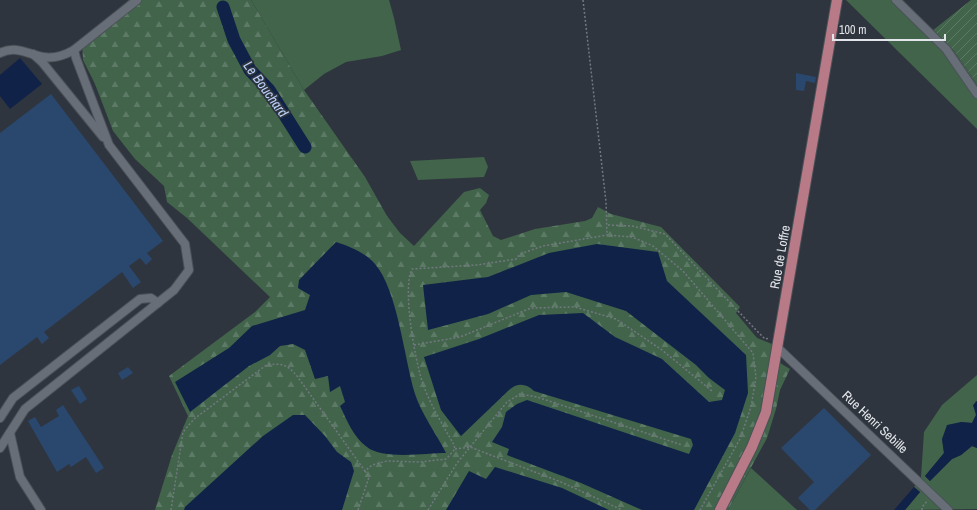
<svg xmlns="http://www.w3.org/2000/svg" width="977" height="510" viewBox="0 0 977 510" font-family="'Archivo Narrow',sans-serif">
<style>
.grass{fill:#41644b}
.forest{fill:url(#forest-firs)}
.garden{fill:url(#garden-furrows)}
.water{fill:#102248}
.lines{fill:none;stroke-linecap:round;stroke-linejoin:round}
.river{stroke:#102248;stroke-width:13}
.building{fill:#2a476e}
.minor-casing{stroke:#4c5158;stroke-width:10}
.major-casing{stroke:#4c5158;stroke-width:12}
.path{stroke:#737880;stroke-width:1.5;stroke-dasharray:2 2;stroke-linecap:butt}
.minor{stroke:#676e77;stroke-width:8}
.major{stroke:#b97a88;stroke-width:10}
.labels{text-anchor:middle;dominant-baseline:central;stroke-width:3.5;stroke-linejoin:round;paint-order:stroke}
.street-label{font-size:13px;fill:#e2e6eb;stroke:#2f353e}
.water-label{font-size:14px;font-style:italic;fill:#bbd1fb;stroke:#2f353e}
</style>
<defs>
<pattern id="forest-firs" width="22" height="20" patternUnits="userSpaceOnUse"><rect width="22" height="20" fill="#41644b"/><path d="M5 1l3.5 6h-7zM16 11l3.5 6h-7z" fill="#5c7a65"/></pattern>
<pattern id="garden-furrows" width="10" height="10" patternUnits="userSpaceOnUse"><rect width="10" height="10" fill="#41644b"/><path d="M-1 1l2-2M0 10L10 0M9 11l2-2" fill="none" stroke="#5c7a65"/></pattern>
</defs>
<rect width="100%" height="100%" fill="#2f353e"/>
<g class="grass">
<polygon points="251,0 389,0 394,18 401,50 382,56 346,62 324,74 304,90"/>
<polygon points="846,0 896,0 955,52 977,84 977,129"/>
<polygon points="484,157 488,167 484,177 418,180 410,161"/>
<polygon points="977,375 977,401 975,402 976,415 972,423 961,422 942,439 944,453 925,476 930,481 952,459 961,455 972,446 977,448 977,509 905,510 920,492 914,487 921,477 924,432 942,405"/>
<polygon points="751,468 797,510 728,510"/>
</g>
<polygon class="forest" points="129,0 251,0 304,90 365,177 387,216 400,233 414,246 464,192 480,188 489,195 486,203 480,210 493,236 501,240 535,229 585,221 592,218 598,207 611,214 661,227 740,307 736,313 757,338 772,344 770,357 790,369 780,390 776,409 767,438 728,510 155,510 172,455 188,416 169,376 255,312 270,297 187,218 167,202 164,186 135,159 113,131 95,84 83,60 82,39"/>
<polygon class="garden" points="971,0 977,0 977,84 955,52 932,31"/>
<g class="water">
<polygon points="20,58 42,84 10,109 0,96 0,75"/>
<path d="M336,242c13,4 30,11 39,22 23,27 29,94 40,130 6,19 22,41 31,59 -20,0 -63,7 -79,-6 -14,-10 -20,-27 -27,-41l5,-4 -5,-16 -10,6 -2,-16 -13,3 -10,-29 -12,-6 -13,2 -10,9 -21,11 -59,46 -15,-30 54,-34 23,-22 53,-16 5,-15 -12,-7 1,-8z"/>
<path d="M597,244l61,8 9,29 79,74 2,38 -13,40 -41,77h-52l-61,-27 -74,-28 2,-6 -17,-7 10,-15 4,-15 11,-8 10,-4 162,54 4,-9 -2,-6 -157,-48c-8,-8 -17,-8 -25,-1l-48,46 -20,-26 -17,-53 55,-18 60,-24 44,-2 32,24 47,22 47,43 13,-2 3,-10 -16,-12 -13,-13 -70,-54 -60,-19 -35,3 -43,19 -60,16 -5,-45 65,-8 61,-24z"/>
<polygon points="977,401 977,448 972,446 961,455 952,459 930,481 925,476 944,453 942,439 947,425 961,422 972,423 976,415 973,405"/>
<polygon points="293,415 305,415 325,436 337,452 351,462 354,471 342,510 184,510 185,507 263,436"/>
<polygon points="495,467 562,488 609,510 446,510 469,471 486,479"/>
<polygon points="914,487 920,492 905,510 894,510"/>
</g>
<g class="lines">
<polyline class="river" points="223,7 234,40 250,70 269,90 305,147"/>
</g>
<g class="building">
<polygon points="796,73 816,77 815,83 806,81 804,91 796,90"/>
<polygon points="51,94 163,241 147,253 152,259 146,265 140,258 129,266 141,282 133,288 122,272 44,332 49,338 42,344 37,337 0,365 0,133"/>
<polygon points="128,367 133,373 122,380 118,373"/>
<polygon points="79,386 87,399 80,404 71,390"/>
<polygon points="63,405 104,468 96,473 86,457 71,467 69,464 57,472 28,421 35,417 41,427 59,416 56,410"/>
<polygon points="824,408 871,455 815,510 810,510 798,498 814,482 781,448"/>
</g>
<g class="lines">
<defs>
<g id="minor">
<polyline points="896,0 946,49 977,94"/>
<path d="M0,53c16,-8 28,1 43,4 11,2 22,-2 31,-7"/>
<polyline points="33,54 42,62 103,137"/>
<polyline points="778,348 948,510"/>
<polyline points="0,418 13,398 140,299 151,298 158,303"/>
<polyline points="10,433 20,477 41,510"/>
<polyline points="0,448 25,409 174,290 189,270 185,244 109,145 76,58 74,50 137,0"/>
</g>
<polyline id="major" points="720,510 752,447 766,412 837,0"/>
</defs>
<use href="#minor" class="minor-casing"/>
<use href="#major" class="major-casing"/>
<g class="path">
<polyline points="583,0 606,202 607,235"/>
<polyline points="608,225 632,226 665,234 756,330 765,339 770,338"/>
<polyline points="414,345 460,337 531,308 575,307 616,319 662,350 712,391"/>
<polyline points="455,449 470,447 561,482 622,510"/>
<path d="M171,510l12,-78 11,-13 71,-53c15,-4 22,-2 32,10l68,95 7,-6 15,-4 33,1 26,-3 9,-10 -1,-4c-11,-20 -25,-42 -32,-64 -7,-22 -20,-92 -10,-112l65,-4 39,-6 4,-5 23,-8 64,-11 25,2 21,9 30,25 70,82 3,24 -5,30 -11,32 -40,71"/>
<polyline points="358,510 369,477 365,471"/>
<polyline points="428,510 457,463 507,402 520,394 537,397 682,445"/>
<polyline points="922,510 922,507 928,500"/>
</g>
<use href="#minor" class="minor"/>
<use href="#major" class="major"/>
</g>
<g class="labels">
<g class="street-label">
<text transform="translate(780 257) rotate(-80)">Rue de Loffre</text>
<text transform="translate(875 422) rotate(43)">Rue Henri Sebille</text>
</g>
<g class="water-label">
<text transform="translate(266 89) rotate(54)">Le Bouchard</text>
</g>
</g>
<path d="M833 34v6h112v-6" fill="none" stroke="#e2e6eb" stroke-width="2"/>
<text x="839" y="34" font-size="12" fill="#e2e6eb" stroke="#2f353e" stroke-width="3" paint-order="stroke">100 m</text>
</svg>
